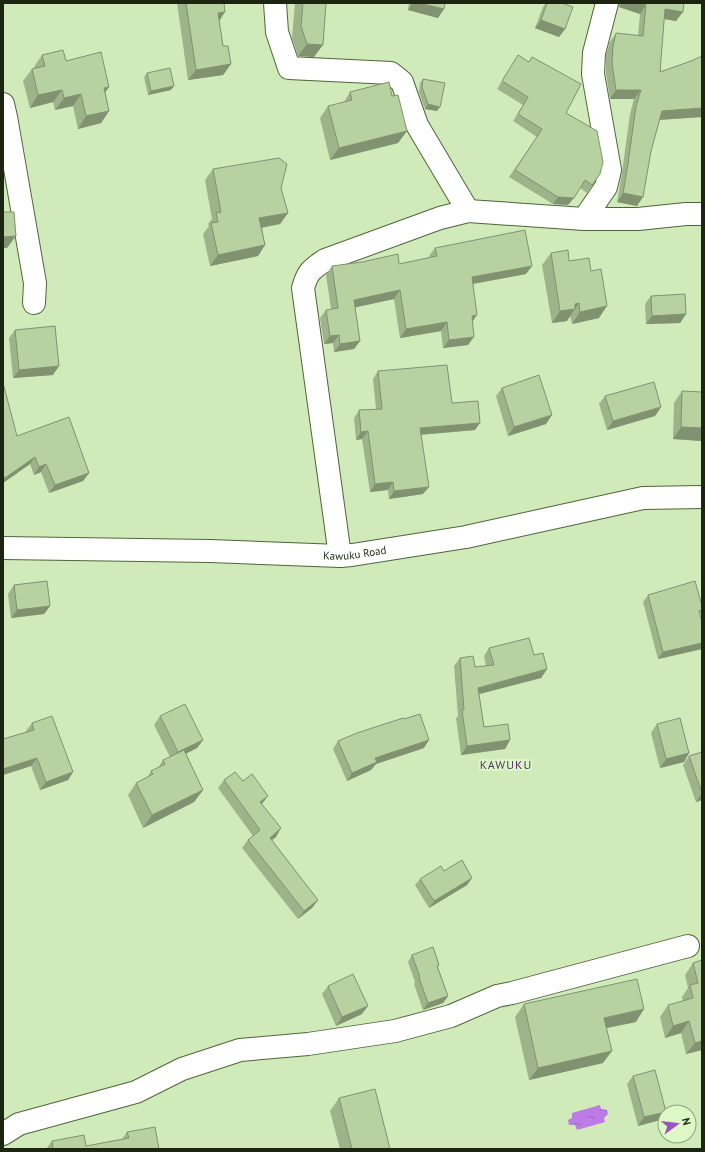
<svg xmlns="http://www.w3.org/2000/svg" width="705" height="1152" viewBox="0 0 705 1152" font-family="'PT Sans',sans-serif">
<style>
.water{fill:url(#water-ripples)}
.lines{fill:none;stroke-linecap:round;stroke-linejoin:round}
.street-casing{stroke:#4f6539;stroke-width:24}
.street{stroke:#fff;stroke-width:22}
.wall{fill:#9db48a}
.shaded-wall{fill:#809270}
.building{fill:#b7d1a0;stroke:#809270}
.labels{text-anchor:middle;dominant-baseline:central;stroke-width:4;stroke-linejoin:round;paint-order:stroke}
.street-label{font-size:11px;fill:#1c2512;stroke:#ddf8c6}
.neighbourhood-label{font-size:12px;letter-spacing:1px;fill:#54316a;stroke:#ddf8c6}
</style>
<defs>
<pattern id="water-ripples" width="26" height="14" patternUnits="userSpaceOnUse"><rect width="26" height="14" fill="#bd7be8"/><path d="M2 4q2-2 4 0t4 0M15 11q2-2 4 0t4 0" fill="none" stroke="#9965bb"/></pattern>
</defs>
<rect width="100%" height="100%" fill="#d0ebb9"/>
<polygon class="water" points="600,1105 601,1109 607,1110 608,1114 604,1118 605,1122 577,1130 575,1125 569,1125 568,1120 572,1118 572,1113"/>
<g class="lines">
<defs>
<g id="street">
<polyline points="275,3 277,32 289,68 391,73 402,82 417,125 468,211"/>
<polyline points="3,104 6,117 35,283 34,303"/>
<polyline points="584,219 606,187 610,170 593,74 594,53 607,3"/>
<path id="s1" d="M3,548l207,3 130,5 12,-1 114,-18 177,-39 59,-1"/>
<path d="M340,556l-37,-268c5,-17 8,-18 22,-28l115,-42 28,-7 116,8h54l48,-5h16"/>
<polyline points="3,1134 19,1124 136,1092 182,1069 240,1050 308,1044 395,1031 451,1016 497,996 512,993 688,946"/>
</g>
</defs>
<use href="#street" class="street-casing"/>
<use href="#street" class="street"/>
</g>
<g class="wall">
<polygon points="177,3 224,3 219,21 223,46 231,64 223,75 188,80"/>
<polygon points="295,3 326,3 314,57 298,56 292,38"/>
<polygon points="409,3 445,3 438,18 408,10"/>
<polygon points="546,3 562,3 565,29 559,37 535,28 543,7"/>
<polygon points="619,3 684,3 676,21 664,19 660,72 691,61 702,56 702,117 659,120 637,206 617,202 622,173 630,114 634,99 610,99 606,73 606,55 610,42 616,33 638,36 640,14 619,7"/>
<polygon points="42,55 66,61 105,93 109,111 101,123 78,129 73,106 55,110 53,102 30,108 23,81 32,69 34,68 34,67"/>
<polygon points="518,55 529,62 532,57 566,113 600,174 587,193 580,188 568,205 553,204 509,177 537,137 513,121 523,105 497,89 513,63"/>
<polygon points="147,73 171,90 148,95 144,77"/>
<polygon points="423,79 437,111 425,109 419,92 420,83"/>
<polygon points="350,92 392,96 407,131 398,143 330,160 320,118 328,106 344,102"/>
<polygon points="213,169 281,188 288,213 280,224 262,228 265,245 258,256 210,266 203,234 209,226 208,224 212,219 205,180"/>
<polygon points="435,248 526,274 473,284 472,322 468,345 443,348 441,331 400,338 394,299 355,307 360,341 354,349 334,352 333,343 324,344 320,318 326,310 331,309 326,275 332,266 399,264 430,257 429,256"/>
<polygon points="551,253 569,261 599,318 572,324 570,315 567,321 552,323 542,265"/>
<polygon points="651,296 686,314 680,323 646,324 645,304"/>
<polygon points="15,330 53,375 13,378 9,338"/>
<polygon points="378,371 452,403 475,430 421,435 423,494 389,499 388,490 370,492 362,439 356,440 354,418 359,410 376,409 373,379"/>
<polygon points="3,383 17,436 89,473 83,481 49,493 41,472 34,475 30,464 3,483"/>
<polygon points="502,388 546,424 508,436 496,396"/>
<polygon points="682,391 702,441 673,439 674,403"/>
<polygon points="605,396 661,407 655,416 607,430 599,404"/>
<polygon points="14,585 50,606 44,614 11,618 8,594"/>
<polygon points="648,595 702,606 702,611 700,614 702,649 658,659 643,602"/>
<polygon points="489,648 534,655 547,669 541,678 479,694 484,727 510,740 505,749 461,755 456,718 458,716 454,666 460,658 475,667 486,666 484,656"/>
<polygon points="160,716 203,740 197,748 185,754 203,790 194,802 143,828 128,795 136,783 147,778 151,771 158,768 163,760 170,757 154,725"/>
<polygon points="404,719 424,748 376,764 371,770 347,781 333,749 338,741"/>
<polygon points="32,723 73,772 68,780 40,790 31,766 3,775 3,739 26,732 26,731"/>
<polygon points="657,724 689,753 684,762 660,768 651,733"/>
<polygon points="702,752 702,800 696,802 683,765 689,756"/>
<polygon points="224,780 262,804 276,837 272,840 318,900 312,908 298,919 242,848 248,840 253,836 218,788"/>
<polygon points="444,871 472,878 467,885 429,908 415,885 420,879"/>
<polygon points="412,955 439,965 438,967 448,996 443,1003 423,1010 414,984 415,982 408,962"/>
<polygon points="702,960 702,1050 686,1054 681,1033 665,1038 660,1017 668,1005 683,1001 682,997 688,988 685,975 693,963"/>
<polygon points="328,986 362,1014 336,1026 322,994"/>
<polygon points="524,1004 636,1022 607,1028 603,1063 529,1080 515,1017"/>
<polygon points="633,1076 665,1112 660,1120 638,1126 627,1084"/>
<polygon points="339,1098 390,1149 340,1149 330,1111"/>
<polygon points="127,1132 159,1149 46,1149 52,1141 86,1146 122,1139"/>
</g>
<g class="shaded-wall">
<polygon points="412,3 419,3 444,9 438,18 408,10"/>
<polygon points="622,3 640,3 646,5 640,14 619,7"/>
<polygon points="665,9 683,12 676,21 659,18"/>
<polygon points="225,12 218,23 218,13"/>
<polygon points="541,20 565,29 559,37 535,28"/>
<polygon points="307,44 323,45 314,57 298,56"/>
<polygon points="231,64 223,75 188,80 196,70"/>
<polygon points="174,86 171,90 148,95 151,91"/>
<polygon points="109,87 101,99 104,88"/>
<polygon points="62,90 53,102 30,108 38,95"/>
<polygon points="616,90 641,90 634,99 610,99"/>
<polygon points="81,94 73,106 55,110 64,98"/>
<polygon points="428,104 440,107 437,111 425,109"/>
<polygon points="702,108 702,117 656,120 662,111"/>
<polygon points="109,111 101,123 78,129 86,116"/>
<polygon points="407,131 398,143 330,160 339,148"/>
<polygon points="623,193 643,197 637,206 617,202"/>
<polygon points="558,197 574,198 568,205 553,204"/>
<polygon points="288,213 280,224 252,229 259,218"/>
<polygon points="16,236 7,248 3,248 3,237"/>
<polygon points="265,245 258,256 210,266 218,255"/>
<polygon points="532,266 526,274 466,285 472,277"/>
<polygon points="400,290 394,299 348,309 354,300"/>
<polygon points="579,303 567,321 552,323 560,311 575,304"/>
<polygon points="607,306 599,318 572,324 580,312"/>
<polygon points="686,314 680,323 646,324 652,316"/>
<polygon points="477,315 471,324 472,316"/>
<polygon points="447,322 441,331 400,338 406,329"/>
<polygon points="339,335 333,343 324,344 330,336"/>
<polygon points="474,337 468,345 443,348 449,340"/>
<polygon points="360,341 354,349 334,352 340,344"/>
<polygon points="59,366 53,375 13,378 19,370"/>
<polygon points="661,407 655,416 607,430 613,421"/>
<polygon points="552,415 546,424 508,436 514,427"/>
<polygon points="480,423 475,430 415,435 420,428"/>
<polygon points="681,427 702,428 702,441 673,439"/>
<polygon points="368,431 362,439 356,440 361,432"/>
<polygon points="35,457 30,464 3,483 3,481 5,478"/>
<polygon points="46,464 41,472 34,475 39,467"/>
<polygon points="89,473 83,481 49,493 55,485"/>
<polygon points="393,482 388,490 370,492 375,484"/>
<polygon points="429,487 423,494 389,499 394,491"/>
<polygon points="50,606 44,614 11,618 17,610"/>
<polygon points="702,643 702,649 658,659 663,652"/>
<polygon points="547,669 541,678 472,696 478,688"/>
<polygon points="203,740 197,748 172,761 178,752"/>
<polygon points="429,740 424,748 376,764 371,770 347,781 352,773 375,758"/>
<polygon points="510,740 505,749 461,755 467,746"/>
<polygon points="689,753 684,762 660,768 666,759"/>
<polygon points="37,758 31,766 3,775 3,769"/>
<polygon points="73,772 68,780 40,790 46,782"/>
<polygon points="203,790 194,802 143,828 152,815"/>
<polygon points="702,793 702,800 696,802"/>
<polygon points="268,796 262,804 254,810 260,802"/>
<polygon points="281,828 276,837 264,846 270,838"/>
<polygon points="472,878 467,885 429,908 434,901"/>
<polygon points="318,900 312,908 298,919 304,911"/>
<polygon points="448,996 443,1003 423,1010 428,1003"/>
<polygon points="368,1006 362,1014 336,1026 342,1017"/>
<polygon points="644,1009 636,1022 596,1030 604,1018"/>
<polygon points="689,1021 681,1033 665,1038 673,1026"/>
<polygon points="702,1041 702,1050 686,1054 695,1043"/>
<polygon points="612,1051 603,1063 529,1080 538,1068"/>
<polygon points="665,1112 665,1113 660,1120 638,1126 644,1117"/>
</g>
<g class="building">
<polygon points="186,3 224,3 225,12 218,13 223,46 228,46 231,64 196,70"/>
<polygon points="303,3 326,3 323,45 307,44 301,26"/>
<polygon points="419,3 445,3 444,9"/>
<polygon points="547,3 562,3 573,7 565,29 541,20"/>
<polygon points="640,3 684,3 683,12 665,9 660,72 691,61 702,56 702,108 662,111 651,151 643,197 623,193 628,164 636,106 641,90 616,90 612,64 613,46 616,33 643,36 646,5"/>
<polygon points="63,50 66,61 101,52 109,87 104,88 109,111 86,116 81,94 64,98 62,90 38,95 32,69 45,66 42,55"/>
<polygon points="518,55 529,62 532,57 581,84 566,113 597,131 603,162 600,174 592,185 585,180 574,198 558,197 515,170 542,129 518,114 528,97 502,81"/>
<polygon points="170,68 174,86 151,91 147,73"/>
<polygon points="423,79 445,83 440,107 428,104 422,87"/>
<polygon points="389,82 392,96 398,95 407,131 339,148 328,106 352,100 350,92"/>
<polygon points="279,158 287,164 281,188 288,213 259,218 265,245 218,255 211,223 218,222 216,213 221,212 213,169"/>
<polygon points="3,212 14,212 16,236 3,237"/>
<polygon points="525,230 532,266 472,277 477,315 472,316 474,337 449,340 447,322 406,329 400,290 354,300 360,341 340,344 339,335 330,336 326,310 338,308 332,266 362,262 398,254 399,264 437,256 435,248"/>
<polygon points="568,250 569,261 589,258 591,271 601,269 607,306 580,312 579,303 575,304 575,309 560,311 551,253"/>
<polygon points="685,294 686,314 652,316 651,296"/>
<polygon points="55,326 59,366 19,370 15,330"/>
<polygon points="447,365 452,403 478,401 480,423 420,428 429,487 394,491 393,482 375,484 368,431 361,432 359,410 382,409 378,371"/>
<polygon points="539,375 552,415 514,427 502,388"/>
<polygon points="654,382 661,407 613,421 605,396"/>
<polygon points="3,383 17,436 69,417 89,473 55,485 46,464 39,467 35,457 5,478 3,475"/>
<polygon points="682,391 702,392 702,428 681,427"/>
<polygon points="47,581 50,606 17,610 14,585"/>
<polygon points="695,581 702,606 702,610 699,611 702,622 702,643 663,652 648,595"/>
<polygon points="529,638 534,655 543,653 547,669 478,688 484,727 508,724 510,740 467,746 462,710 464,710 460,658 473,656 475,667 494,665 489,648"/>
<polygon points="185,704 203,740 178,752 160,716"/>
<polygon points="420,714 429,740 375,758 377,762 352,773 338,741 357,733 403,718 404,719"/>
<polygon points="52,716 73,772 46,782 37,758 3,769 3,739 34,730 32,723"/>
<polygon points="680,718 689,753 666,759 657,724"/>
<polygon points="184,750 203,790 152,815 136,783 153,774 151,771 165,764 163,760"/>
<polygon points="702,752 702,793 689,756"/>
<polygon points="235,772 243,781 252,774 268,796 260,802 281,828 270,838 318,900 304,911 248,840 260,830 224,780"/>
<polygon points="462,860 472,878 434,901 420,879 441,866 444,871"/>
<polygon points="433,947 439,965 437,966 448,996 428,1003 419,978 420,977 412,955"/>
<polygon points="702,960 702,1041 695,1043 689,1021 673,1026 668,1005 693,998 690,985 698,983 693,963"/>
<polygon points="353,974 368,1006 342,1017 328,986"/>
<polygon points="637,979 644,1009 604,1018 612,1051 538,1068 524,1004"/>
<polygon points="655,1070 666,1112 644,1117 633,1076"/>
<polygon points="375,1089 390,1149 352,1149 339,1098"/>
<polygon points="155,1127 159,1149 53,1149 52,1141 84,1135 86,1146 129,1138 127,1132"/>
</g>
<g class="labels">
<g class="street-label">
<text stroke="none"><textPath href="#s1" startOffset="352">Kawuku Road</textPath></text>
</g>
<g class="neighbourhood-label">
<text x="506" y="764">KAWUKU</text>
</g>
</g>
<rect width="705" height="1152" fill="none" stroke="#1c2512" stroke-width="8"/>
<g transform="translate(677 1124) rotate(75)"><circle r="19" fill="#ddf8c6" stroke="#90a47e"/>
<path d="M0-3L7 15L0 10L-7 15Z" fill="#9951c4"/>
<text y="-6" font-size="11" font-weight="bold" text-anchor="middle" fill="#1c2512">N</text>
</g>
</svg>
